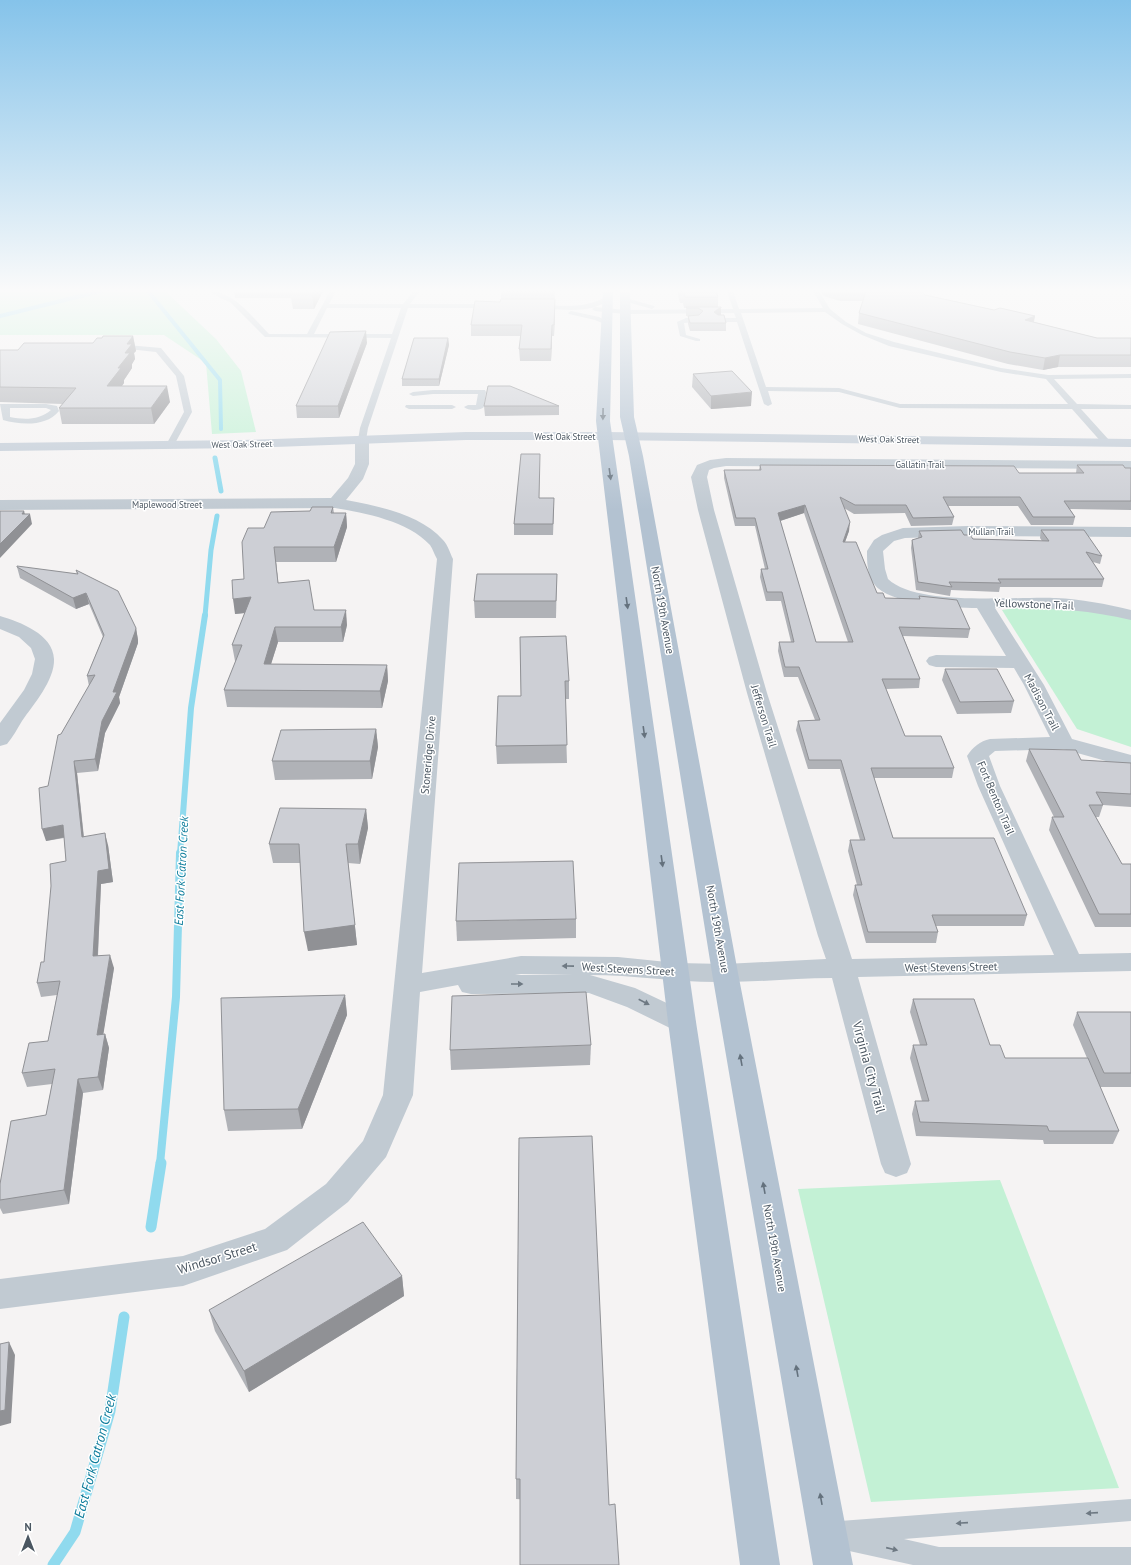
<svg xmlns="http://www.w3.org/2000/svg" width="1131" height="1565" viewBox="0 0 1131 1565" font-family="'PT Sans',sans-serif">
<style>
.green{fill:#c3f1d5}
.lines{fill:none;stroke-linecap:round;stroke-linejoin:round}
.stream-far4{stroke:#90daee;stroke-width:4}
.stream-far3{stroke:#90daee;stroke-width:5}
.stream-far2{stroke:#90daee;stroke-width:6}
.stream-far1{stroke:#90daee;stroke-width:8}
.stream{stroke:#90daee;stroke-width:11}
.service{fill:#c1cad2;fill-rule:evenodd}
.minor{fill:#c1cad2;fill-rule:evenodd}
.secondary{fill:#c1cbd6;fill-rule:evenodd}
.primary{fill:#b3c2d1;fill-rule:evenodd}
.wall{fill:#b0b2b7;fill-rule:evenodd}
.shaded-wall{fill:#909195}
.building{fill:#cdcfd5;stroke:#909195;fill-rule:evenodd}
.oneway{fill:#64717d}
.oneway2{fill:#6e7983}
.labels{text-anchor:middle;dominant-baseline:central;stroke-width:3;stroke-linejoin:round;paint-order:stroke}
.far-street-label{font-size:9px;fill:#4a5661;stroke:#fff}
.street-label{font-size:11px;fill:#4a5661;stroke:#fff}
.water-label{font-size:12px;font-style:italic;fill:#0c7c9b;stroke:#fff}
.near-street-label{font-size:13px;fill:#4a5661;stroke:#fff}
.near-water-label{font-size:14px;font-style:italic;fill:#0c7c9b;stroke:#fff}
</style>
<rect width="100%" height="100%" fill="#f5f3f3"/>
<g class="green">
<polygon points="0,291 165,291 216,339 241,371 256,432 212,434 206,363 164,335 0,335"/>
<polygon points="1029,606 1075,607 1131,619 1131,747 1077,729 1002,610"/>
<polygon points="1000,1180 1119,1488 871,1502 798,1189"/>
</g>
<g class="lines">
<g class="stream-far4">
<polyline points="148,291 220,380 221,429"/>
<polyline points="0,316 101,291"/>
</g>
<g class="stream-far3">
<polyline points="215,458 221,491"/>
<polyline points="205,616 211,550 217,516"/>
</g>
<polyline class="stream-far2" points="180,854 191,708 205,615"/>
<polyline class="stream-far1" points="160,1164 176,997 180,853"/>
<g class="stream">
<polyline points="151,1227 161,1163"/>
<polyline points="53,1565 75,1532 110,1411 124,1317"/>
</g>
<g class="service">
<path d="M209,291c25,0 44,27 60,43h38l23,-43h6l-7,13h74l11,-13h6l-10,13h82l3,2 -3,2h-84l-40,120 -2,12 -4,3 -4,-3 2,-12 31,-90 -126,-1 -35,-35 -10,-4zM327,308h74l-9,26h-78z"/>
<path d="M727,291h6l6,18 84,-1 -10,-17h6l11,18 16,13 20,11 28,9 107,26 47,7 83,-1v4l-77,1 23,25 54,1v4h-50l28,31 1,2 -1,2h-6l-31,-35 -172,-1 -61,-16 -71,-1 4,13 -4,2 -4,-2 -27,-82h-19l-3,-2 3,-2h18l-2,-5 -109,1 -30,-3 -3,-2 3,-2 30,3 108,-1zM825,312l17,12 20,11 27,11 112,26 45,7 22,25h-168l-61,-16 -73,-1 -25,-74z"/>
<path d="M606,297l5,1c-16,15 -42,12 -63,11 -5,-1 -10,0 -14,-3l3,-2c24,2 47,5 69,-7z"/>
<polygon points="626,298 654,306 655,307 652,309 624,301 623,300"/>
<polygon points="571,311 599,317 610,323 607,325 595,320 569,314 568,313"/>
<polygon points="686,318 698,318 701,320 698,322 684,323 686,335 700,339 700,341 696,341 680,336 677,322"/>
<polygon points="116,344 161,348 184,376 192,412 173,447 167,447 166,445 184,412 176,376 156,352 119,348 116,348"/>
<path d="M433,390h52l1,2 -2,15c-4,4 -16,4 -20,0l4,-2h8l2,-11h-45l-20,2 -4,-2 4,-2z"/>
<path d="M0,404h46l11,2 2,5c-13,16 -38,14 -56,9zM10,408h36l5,2c-11,10 -27,10 -41,7z"/>
<polygon points="406,405 452,405 456,407 452,409 409,409 405,407"/>
<polygon points="1131,1499 1131,1521 904,1539 939,1547 1131,1547 1131,1565 913,1565 831,1547 823,1543 819,1535 823,1527 840,1521"/>
</g>
<g class="minor">
<path d="M362,436l5,1 2,3v24l-6,15 -17,21c32,6 74,14 97,40 5,5 7,13 10,19l-31,414 99,-17 97,1 59,6 48,1 101,-5 -8,-23 -71,-243 -49,-183 -7,-33 6,-12 13,-5 16,-2 405,3v8l-405,-3 -12,2 -5,2 -2,7 7,33 53,183 85,266 202,-4 -76,-169 -11,-30c6,-9 13,-15 23,-17l60,-2 -26,-52 -10,-17 -78,-1 -7,-2 -3,-4 3,-4 7,-2 70,1 -29,-48c-24,0 -88,-3 -103,-24 -7,-10 -7,-22 -7,-33l7,-11 8,-5 21,-7 65,-2 163,1v10l-163,-1 -63,2 -11,3 -11,10 2,18 3,10c29,28 128,17 168,19 25,1 50,6 75,12v10c-47,-11 -87,-12 -136,-12l49,77 28,54 59,16v13l-68,-19 -68,2 -6,5 11,30 79,168 52,-1v18l-273,6 53,187 -4,9 -11,4 -11,-4 -4,-9 -49,-186c-36,0 -71,4 -107,4 -45,1 -90,-7 -135,-7l45,13 57,27 4,7 -4,7 -10,3 -10,-3 -45,-22 -38,-14 -118,1 -9,-2 -4,-7 -38,7 -7,103 -27,62 -38,45 -61,48 -104,36 -183,23v-30l183,-23 82,-27 61,-45 37,-43 20,-46 54,-536c-3,-5 -4,-10 -7,-14 -22,-24 -65,-32 -95,-37l-335,2v-10l331,-2 17,-20 7,-14v-24l2,-3zM521,974l52,1h-58z"/>
<path d="M0,616c20,6 53,18 54,43 1,21 -21,46 -32,62 -5,8 -9,16 -15,23l-7,2v-23l24,-33 8,-16 3,-15 -4,-11 -12,-11 -19,-8z"/>
</g>
<polygon class="secondary" points="466,432 605,432 1131,439 1131,447 605,440 466,440 244,448 0,451 0,443 244,440"/>
<g class="primary">
<polygon points="603,291 613,291 610,421 696,1022 780,1565 740,1565 668,1022 596,421"/>
<polygon points="620,291 630,291 634,417 643,456 738,973 853,1565 813,1565 712,973 629,456 620,417"/>
</g>
</g>
<g class="wall">
<polygon points="234,291 323,291 314,309 293,309 291,298 235,298"/>
<polygon points="501,291 555,291 554,336 552,336 551,361 520,361 519,349 521,336 471,336 471,325 500,302 501,299"/>
<polygon points="677,291 716,291 718,297 718,307 721,315 726,323 726,331 690,331 688,324 688,316 686,316 686,308 684,308 683,303 680,303"/>
<polygon points="820,291 922,291 925,295 994,310 1035,316 1034,322 1097,338 1131,338 1131,367 1058,367 1043,370 1008,364 858,324 859,313 863,301 840,301 824,296"/>
<polygon points="133,336 136,351 134,353 135,359 132,364 132,368 124,380 124,383 122,386 170,402 154,424 62,424 59,408 63,404 0,402 0,350 18,350 93,343"/>
<polygon points="448,338 449,345 439,386 402,386 402,379"/>
<polygon points="367,343 339,418 297,418 296,406"/>
<polygon points="693,374 751,406 711,409 692,387"/>
<polygon points="484,406 559,406 559,415 485,416"/>
<path d="M760,465l259,8h57l1,-8 54,3v42l-61,-1 5,8 -2,8h-42l-13,-19h-70l6,11 -2,8 -41,1 -6,-13 -51,1 -10,-6 5,23 -4,11 32,51 8,5 34,1v-3l51,33 -2,9 -65,-2 17,43 -1,9 -33,1 19,47 49,32 -2,10h-78l19,60 134,77 -3,11h-88l2,6 -2,11h-70l-13,-48 2,-10h2l-9,-34 2,-11h10l-20,-71h-32l-12,-39 2,-9 17,-1 -17,-43h-14l-6,-26 1,-9h12l-10,-41h-15l-6,-24 1,-8h4l-10,-43h-20l-11,-48v-8h35zM804,513l44,129h-32l-36,-121z"/>
<polygon points="539,498 554,508 553,535 514,535 514,524"/>
<polygon points="333,507 334,513 346,513 347,527 336,562 276,562 278,583 314,610 347,625 343,642 278,642 271,664 387,665 388,681 382,708 227,707 224,690 236,661 235,661 232,645 245,613 235,614 244,579 264,528 310,511"/>
<polygon points="1041,530 1102,556 1100,564 1093,562 1104,579 1102,587 1000,587 999,592 951,590 950,596 916,590 911,548 912,540 918,539 919,531 964,535 973,539 1042,541 1040,538"/>
<polygon points="17,567 77,574 76,570 136,628 138,640 138,643 119,697 120,703 105,733 98,771 77,773 84,837 108,845 113,882 101,884 98,956 114,968 103,1034 105,1034 109,1048 103,1090 83,1093 69,1204 3,1214 0,1208 0,1200 46,1115 52,1084 27,1087 22,1073 48,1041 57,995 41,997 37,983 44,962 66,861 64,838 46,841 48,786 61,734 89,686 87,676 103,637 89,604 76,609 20,578"/>
<polygon points="557,574 556,618 475,618 474,601"/>
<polygon points="520,637 569,681 569,699 565,699 567,763 497,764 496,746 521,696"/>
<polygon points="945,669 1014,701 1011,713 957,714 942,680"/>
<polygon points="376,729 378,747 372,779 275,780 272,761"/>
<polygon points="1029,749 1081,760 1131,763 1131,807 1103,805 1099,817 1096,817 1122,864 1131,864 1131,927 1095,927 1049,830 1052,817 1054,817 1026,761"/>
<polygon points="366,809 368,828 360,864 348,863 357,945 308,951 300,863 273,863 269,844"/>
<polygon points="576,919 576,938 457,941 456,921"/>
<polygon points="345,995 347,1015 302,1129 228,1131 224,1110"/>
<polygon points="913,999 990,1045 1005,1058 1087,1058 1073,1025 1077,1012 1131,1012 1131,1087 1100,1087 1119,1131 1113,1144 1044,1144 1043,1140 916,1136 912,1114 915,1101 922,1101 910,1058 913,1045 920,1045 910,1012"/>
<polygon points="591,1045 590,1065 451,1070 450,1050"/>
<polygon points="519,1138 609,1505 516,1499 516,1479"/>
<polygon points="402,1276 404,1296 249,1392 215,1331 209,1310"/>
</g>
<g class="shaded-wall">
<polygon points="313,291 323,291 314,309 312,294"/>
<polygon points="555,299 555,310 554,336 554,325"/>
<polygon points="721,308 721,316 717,317 714,312 718,309"/>
<polygon points="1035,316 1032,328 1025,320"/>
<polygon points="552,325 552,336 551,361 551,349"/>
<polygon points="366,331 367,343 339,418 338,406"/>
<polygon points="133,336 136,351 134,353 135,359 132,364 132,368 124,380 124,383 110,402 107,386 118,368 125,353 127,344"/>
<polygon points="448,338 449,345 439,386 439,379"/>
<polygon points="1060,355 1058,367 1043,370 1045,358"/>
<polygon points="167,386 170,402 154,424 151,408"/>
<polygon points="752,392 751,406 711,409 711,396"/>
<polygon points="805,505 804,513 777,522 778,513"/>
<polygon points="24,511 26,518 30,514 32,524 0,558 0,544"/>
<polygon points="346,513 347,527 336,562 334,547"/>
<polygon points="850,522 849,531 842,550 843,542"/>
<polygon points="274,547 276,562 280,599 278,583"/>
<polygon points="86,593 89,604 76,609 73,598"/>
<polygon points="251,597 254,612 235,614 233,599"/>
<polygon points="346,610 347,625 343,642 341,627"/>
<polygon points="275,627 278,642 266,680 264,664"/>
<polygon points="136,628 138,640 138,643 119,697 120,703 105,733 98,771 95,759 102,721 113,692"/>
<polygon points="387,665 388,681 382,708 380,691"/>
<polygon points="376,729 378,747 372,779 370,761"/>
<polygon points="74,761 77,773 85,850 82,837"/>
<polygon points="366,809 368,828 360,864 358,844"/>
<polygon points="63,825 66,837 46,841 42,829"/>
<polygon points="105,833 108,845 113,882 101,884 97,970 93,956 98,871"/>
<polygon points="346,844 357,945 308,951 304,932"/>
<polygon points="110,955 114,968 101,1049 97,1035"/>
<polygon points="345,995 347,1015 302,1129 298,1109"/>
<polygon points="105,1034 109,1048 103,1090 98,1077"/>
<polygon points="78,1079 83,1093 69,1204 64,1190"/>
<polygon points="402,1276 404,1296 249,1392 244,1371"/>
<polygon points="9,1342 15,1355 11,1423 0,1426 0,1411"/>
</g>
<g class="building">
<polygon points="292,291 313,291 312,294 291,294"/>
<polygon points="501,291 555,291 555,292"/>
<polygon points="680,291 716,291 718,297 685,297 684,292 681,292"/>
<polygon points="866,291 922,291 925,295 994,310 1000,308 1035,316 1025,320 1097,338 1131,338 1131,355 1060,355 1045,358 1010,352 859,313"/>
<polygon points="501,299 555,299 554,325 552,325 551,349 519,349 522,325 471,325 475,301 500,302"/>
<polygon points="686,307 721,307 721,308 718,309 714,312 718,315 724,315 726,323 690,323 688,316 699,315 703,311 698,308 687,308"/>
<polygon points="366,331 338,406 296,406 330,332"/>
<polygon points="103,336 133,336 127,344 132,344 125,353 130,353 118,368 121,368 107,386 167,386 151,408 59,408 76,388 0,387 0,350 18,350 24,343 93,343 97,338 102,338"/>
<polygon points="414,338 448,338 439,379 402,379"/>
<polygon points="732,371 752,392 711,396 693,374"/>
<polygon points="488,386 510,386 559,406 484,406"/>
<polygon points="521,454 540,454 539,498 554,498 553,524 514,524"/>
<path d="M760,465l254,1 5,7h65l-7,-8h46l2,3h6v33h-67l11,16h-42l-13,-20h-77l11,20 -41,1 -7,-13h-51l-15,-8 10,25 -7,20h13l21,51h6l2,5 35,1 -1,-3 38,4 13,29 -71,-2 21,52h-38l23,57h36l13,32h-83l22,70h101l33,77h-95l6,17h-70l-13,-47h7l-12,-45h15l-24,-80h-32l-11,-39 22,-1 -21,-53h-14l-6,-25h15l-12,-50h-15l-6,-23h7l-13,-51h-19l-12,-48h37zM805,505l48,137h-37l-38,-129z"/>
<polygon points="312,507 333,507 331,513 346,513 334,547 274,547 278,583 309,580 314,610 346,610 341,627 275,627 264,664 387,665 380,691 224,690 242,645 232,645 251,597 233,599 232,580 244,579 242,542 248,528 264,528 271,512 310,511"/>
<polygon points="0,511 24,511 22,514 30,514 0,544"/>
<polygon points="961,530 964,535 970,535 973,539 1049,541 1041,530 1084,530 1102,556 1086,552 1104,579 998,579 1001,583 949,582 952,587 918,582 912,540 922,537 919,531"/>
<polygon points="17,566 78,574 76,570 118,591 136,628 135,632 113,692 117,692 102,721 95,759 74,761 82,837 105,833 109,869 98,871 93,956 110,955 97,1035 105,1034 98,1077 78,1079 64,1190 0,1200 0,1184 11,1121 46,1115 55,1069 22,1073 29,1043 48,1041 60,981 37,983 41,962 44,962 51,886 50,864 66,861 63,825 42,829 39,788 48,786 58,735 61,734 95,675 87,676 104,635 86,593 73,598 17,567"/>
<polygon points="477,574 557,574 556,601 474,601"/>
<polygon points="566,636 569,681 565,681 567,745 496,746 498,696 521,696 520,637"/>
<polygon points="945,669 997,669 1014,701 960,702"/>
<polygon points="376,729 370,761 272,761 281,730"/>
<polygon points="1029,749 1076,750 1081,760 1131,763 1131,794 1096,792 1103,805 1089,805 1122,864 1131,864 1131,914 1099,914 1052,817 1064,817"/>
<polygon points="280,808 366,809 358,844 346,844 355,925 304,932 299,844 269,844"/>
<polygon points="573,861 576,919 456,921 459,863"/>
<polygon points="586,992 591,1045 450,1050 452,996"/>
<polygon points="345,995 298,1109 224,1110 221,998"/>
<polygon points="913,999 974,999 990,1045 1000,1045 1005,1058 1088,1058 1119,1131 1049,1131 1047,1126 920,1122 915,1101 929,1101 913,1045 927,1045"/>
<polygon points="1077,1012 1131,1012 1131,1073 1104,1073"/>
<polygon points="592,1136 609,1505 615,1504 619,1565 520,1565 520,1479 516,1479 519,1138"/>
<polygon points="363,1222 402,1276 244,1371 209,1310"/>
<polygon points="9,1342 5,1410 0,1411 0,1344"/>
</g>
<defs><path id="oneway-solid" d="M-6-.8H1V-3.2L6.5 0L1 3.2V.8H-6Z"/></defs>
<g class="oneway">
<use href="#oneway-solid" transform="translate(603 414) rotate(91)"/>
<use href="#oneway-solid" transform="translate(610 474) rotate(82)"/>
<use href="#oneway-solid" transform="translate(627 603) rotate(82)"/>
<use href="#oneway-solid" transform="translate(644 732) rotate(82)"/>
<use href="#oneway-solid" transform="translate(662 861) rotate(82)"/>
<use href="#oneway-solid" transform="translate(741 1060) rotate(-100)"/>
<use href="#oneway-solid" transform="translate(764 1188) rotate(-100)"/>
<use href="#oneway-solid" transform="translate(797 1371) rotate(-100)"/>
<use href="#oneway-solid" transform="translate(821 1499) rotate(-100)"/>
</g>
<g class="oneway2">
<use href="#oneway-solid" transform="translate(568 966) rotate(-179)"/>
<use href="#oneway-solid" transform="translate(517 984)"/>
<use href="#oneway-solid" transform="translate(644 1002) rotate(27)"/>
<use href="#oneway-solid" transform="translate(1092 1513) rotate(176)"/>
<use href="#oneway-solid" transform="translate(962 1523) rotate(176)"/>
<use href="#oneway-solid" transform="translate(892 1549) rotate(13)"/>
</g>
<linearGradient id="sky" x2="0" y2="1"><stop stop-color="#85c3ea"/><stop offset="0.57" stop-color="#fafafa"/><stop offset="1" stop-color="#fafafa" stop-opacity="0"/></linearGradient>
<rect width="1131" height="510" fill="url(#sky)"/>
<g class="labels">
<g class="far-street-label">
<text x="565" y="436">West Oak Street</text>
<text transform="translate(889 439) rotate(1)">West Oak Street</text>
<text transform="translate(242 444) rotate(-1)">West Oak Street</text>
<text x="920" y="464">Gallatin Trail</text>
<text x="167" y="504">Maplewood Street</text>
<text x="991" y="531">Mullan Trail</text>
</g>
<g class="street-label">
<text transform="translate(1034 604) rotate(2)">Yellowstone Trail</text>
<text transform="translate(663 610) rotate(80)">North 19th Avenue</text>
<text transform="translate(1042 702) rotate(62)">Madison Trail</text>
<text transform="translate(764 716) rotate(73)">Jefferson Trail</text>
<text transform="translate(428 755) rotate(-85)">Stoneridge Drive</text>
<text transform="translate(996 798) rotate(67)">Fort Benton Trail</text>
<text transform="translate(718 929) rotate(80)">North 19th Avenue</text>
<text transform="translate(951 967) rotate(-1)">West Stevens Street</text>
<text transform="translate(628 969) rotate(3)">West Stevens Street</text>
<text transform="translate(775 1248) rotate(80)">North 19th Avenue</text>
</g>
<g class="water-label">
<text transform="translate(181 871) rotate(-87)">East Fork Catron Creek</text>
</g>
<g class="near-street-label">
<text transform="translate(869 1067) rotate(75)">Virginia City Trail</text>
<text transform="translate(217 1258) rotate(-17)">Windsor Street</text>
</g>
<g class="near-water-label">
<text transform="translate(95 1456) rotate(-75)">East Fork Catron Creek</text>
</g>
</g>
<g transform="translate(28 1537)" stroke="#ffffff" stroke-width="3" paint-order="stroke">
<path d="M0-3L7 15L0 10L-7 15Z" fill="#4a5661"/>
<text y="-6" font-size="11" font-weight="bold" text-anchor="middle" fill="#4a5661">N</text>
</g>
</svg>
